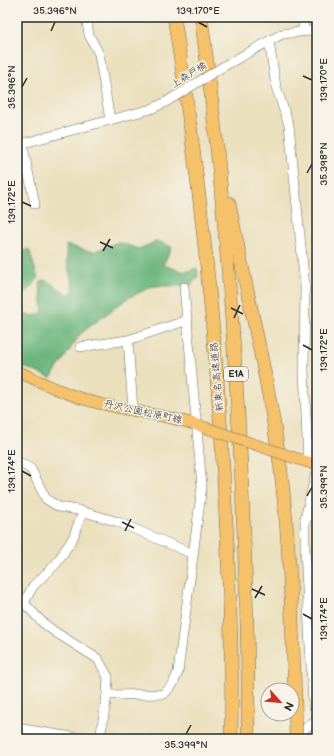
<svg xmlns="http://www.w3.org/2000/svg" width="334" height="756" viewBox="0 0 334 756" font-family="'Balsamiq Sans','Klee One',sans-serif">
<style>
.forest{fill:#6cb67d;stroke:#4c7054}
.lines{fill:none;stroke-linecap:round;stroke-linejoin:round}
.minor-casing{stroke:#6e6a5e;stroke-width:10}
.major-casing{stroke:#6e6a5e;stroke-width:12}
.highway-casing{stroke:#6e6a5e;stroke-width:14}
.minor{stroke:#fff;stroke-width:9}
.major{stroke:#f5c16b;stroke-width:11}
.highway{stroke:#f5c16b;stroke-width:13}
.minor-bridge-casing{stroke:#6e6a5e;stroke-width:10;stroke-linecap:butt}
.major-bridge-casing{stroke:#6e6a5e;stroke-width:12;stroke-linecap:butt}
.highway-bridge-casing{stroke:#6e6a5e;stroke-width:14;stroke-linecap:butt}
.minor-bridge{stroke:#fff;stroke-width:9}
.major-bridge{stroke:#f5c16b;stroke-width:11}
.highway-bridge{stroke:#f5c16b;stroke-width:13}
.ticks{fill:none;stroke:#2b2b2b;stroke-width:1.5}
.labels{text-anchor:middle;dominant-baseline:central;stroke-width:3;stroke-linejoin:round;paint-order:stroke}
.shield{fill:#f7f3e8;stroke:#686764;stroke-width:1}
.shield-label{font-size:9px;font-weight:bold;fill:#2b2b2b}
.street-label{font-size:10px;fill:#2b2b2b;stroke:#f7f3e8}
.neatline{fill:none;stroke:#2b2b2b;stroke-width:1.5}
.ticks-label{font-size:10px;text-anchor:middle;fill:#2b2b2b}
</style>
<rect width="100%" height="100%" fill="#f7f3e8"/>
<filter id="ink" filterUnits="userSpaceOnUse"><feTurbulence type="fractalNoise" baseFrequency=".025" numOctaves="2"/><feDisplacementMap in="SourceGraphic" scale="8" xChannelSelector="R" yChannelSelector="G"/><feConvolveMatrix kernelMatrix="1 2 1 2 8 2 1 2 1" color-interpolation-filters="sRGB"/></filter>
<filter id="wash" filterUnits="userSpaceOnUse"><feTurbulence type="fractalNoise" baseFrequency=".012" numOctaves="4" result="noise"/><feDisplacementMap in="SourceGraphic" scale="16" xChannelSelector="R" yChannelSelector="G"/><feGaussianBlur stdDeviation="0.9" result="paint"/><feColorMatrix in="noise" values="0 0 0 0 0 0 0 0 0 0 0 0 0 0 0 0 0 1.4 0 .05"/><feComposite in="paint" operator="in"/></filter>
<g filter="url(#wash)">
<rect width="100%" height="100%" fill="#ebe0be"/>
<g class="forest">
<polygon points="157,241 172,247 163,265 185,272 197,268 198,277 190,286 153,286 128,298 81,333 51,378 17,364 17,303 18,314 34,316 43,312 40,283 45,280 69,295 74,290 67,263 66,245 93,252 118,242 139,249"/>
<polygon points="29,249 38,279 17,302 17,253"/>
</g>
</g>
<g filter="url(#ink)">
<g class="lines">
<defs>
<g id="minor">
<polyline points="86,17 89,35 99,54 110,120"/>
<polyline points="303,31 304,17"/>
<polyline points="269,41 276,87 289,125 305,287 304,370 308,462"/>
<polyline points="224,66 282,34 317,30"/>
<polyline points="22,143 35,204"/>
<polyline points="17,145 151,109 166,102"/>
<polyline points="128,340 133,410"/>
<polyline points="80,347 128,340 188,320"/>
<polyline points="17,461 31,469 46,499 59,507 78,510 118,522 193,554"/>
<polyline points="305,519 317,512"/>
<polyline points="17,599 24,603 42,622 55,632 98,659 108,677 107,695 100,739"/>
<polyline points="24,603 33,586 56,564 73,538 83,511"/>
<polyline points="107,695 164,694 173,684 178,672 202,486 184,287"/>
<polyline points="313,705 305,549 305,519 317,468"/>
<polyline points="17,728 84,739"/>
<polyline points="293,738 317,719"/>
</g>
<g id="major">
<path d="M17,371c24,11 47,23 73,30 39,11 78,13 116,27"/>
<polyline points="295,458 317,465"/>
</g>
<g id="highway">
<path d="M174,17c27,167 44,335 52,503 4,73 7,146 5,219"/>
<path d="M201,17c21,149 32,299 40,449 4,91 8,182 7,273"/>
<path d="M229,203c17,87 39,173 51,261 10,78 12,157 15,235"/>
</g>
</defs>
<use href="#minor" class="minor-casing"/>
<use href="#major" class="major-casing"/>
<use href="#highway" class="highway-casing"/>
<use href="#minor" class="minor"/>
<use href="#major" class="major"/>
<use href="#highway" class="highway"/>
<defs>
<polyline id="minor-bridge" points="166,102 224,66"/>
<polyline id="major-bridge" points="206,428 295,458"/>
<polyline id="highway-bridge" points="295,699 296,739"/>
</defs>
<use href="#minor-bridge" class="minor-bridge-casing"/>
<use href="#major-bridge" class="major-bridge-casing"/>
<use href="#highway-bridge" class="highway-bridge-casing"/>
<use href="#minor-bridge" class="minor-bridge"/>
<use href="#major-bridge" class="major-bridge"/>
<use href="#highway-bridge" class="highway-bridge"/>
</g>
</g>
<path class="ticks" d="M198,22l9,5M51,31l4,-9M303,76l9,4M22,87l5,-9M307,173l5,-9M22,202l9,4M100,242l13,6M103,251l7,-12M231,308l12,6M234,318l6,-13M303,345l9,5M22,471l9,5M307,496l5,-9M122,522l12,6M125,531l6,-12M252,589l13,6M255,598l7,-12M303,614l9,5M186,734l5,-9"/>
<g class="labels">
<rect class="shield" x="224" y="367" width="24" height="14" rx="3"/>
<g class="shield-label">
<text x="236" y="374">E1A</text>
</g>
<g class="street-label">
<text transform="translate(189 75) rotate(-32)">上森戸橋</text>
<text transform="translate(217 377) rotate(-95)">新東名高速道路</text>
<text transform="translate(143 412) rotate(12)">丹沢公園松原町線</text>
</g>
</g>
<rect width="334" height="756" fill="none" stroke="#f7f3e8" stroke-width="44"/>
<g transform="translate(280 702) rotate(117)"><circle r="19" fill="#f7f3e8" stroke="#a5a39c"/>
<path d="M0-3L7 15L0 10L-7 15Z" fill="#c8321e"/>
<text y="-6" font-size="11" font-weight="bold" text-anchor="middle" fill="#2b2b2b">N</text>
</g>
<rect x="22" y="22" width="290" height="712" class="neatline"/>
<g class="ticks-label">
<text x="55" y="14">35.396°N</text>
<text x="198" y="14">139.170°E</text>
<text transform="translate(323 80) rotate(-90)" y="4">139.170°E</text>
<text transform="translate(11 87) rotate(-90)" y="4">35.396°N</text>
<text transform="translate(323 164) rotate(-90)" y="4">35.398°N</text>
<text transform="translate(11 202) rotate(-90)" y="4">139.172°E</text>
<text transform="translate(323 350) rotate(-90)" y="4">139.172°E</text>
<text transform="translate(11 471) rotate(-90)" y="4">139.174°E</text>
<text transform="translate(323 487) rotate(-90)" y="4">35.399°N</text>
<text transform="translate(323 619) rotate(-90)" y="4">139.174°E</text>
<text x="186" y="748">35.399°N</text>
</g>
</svg>
